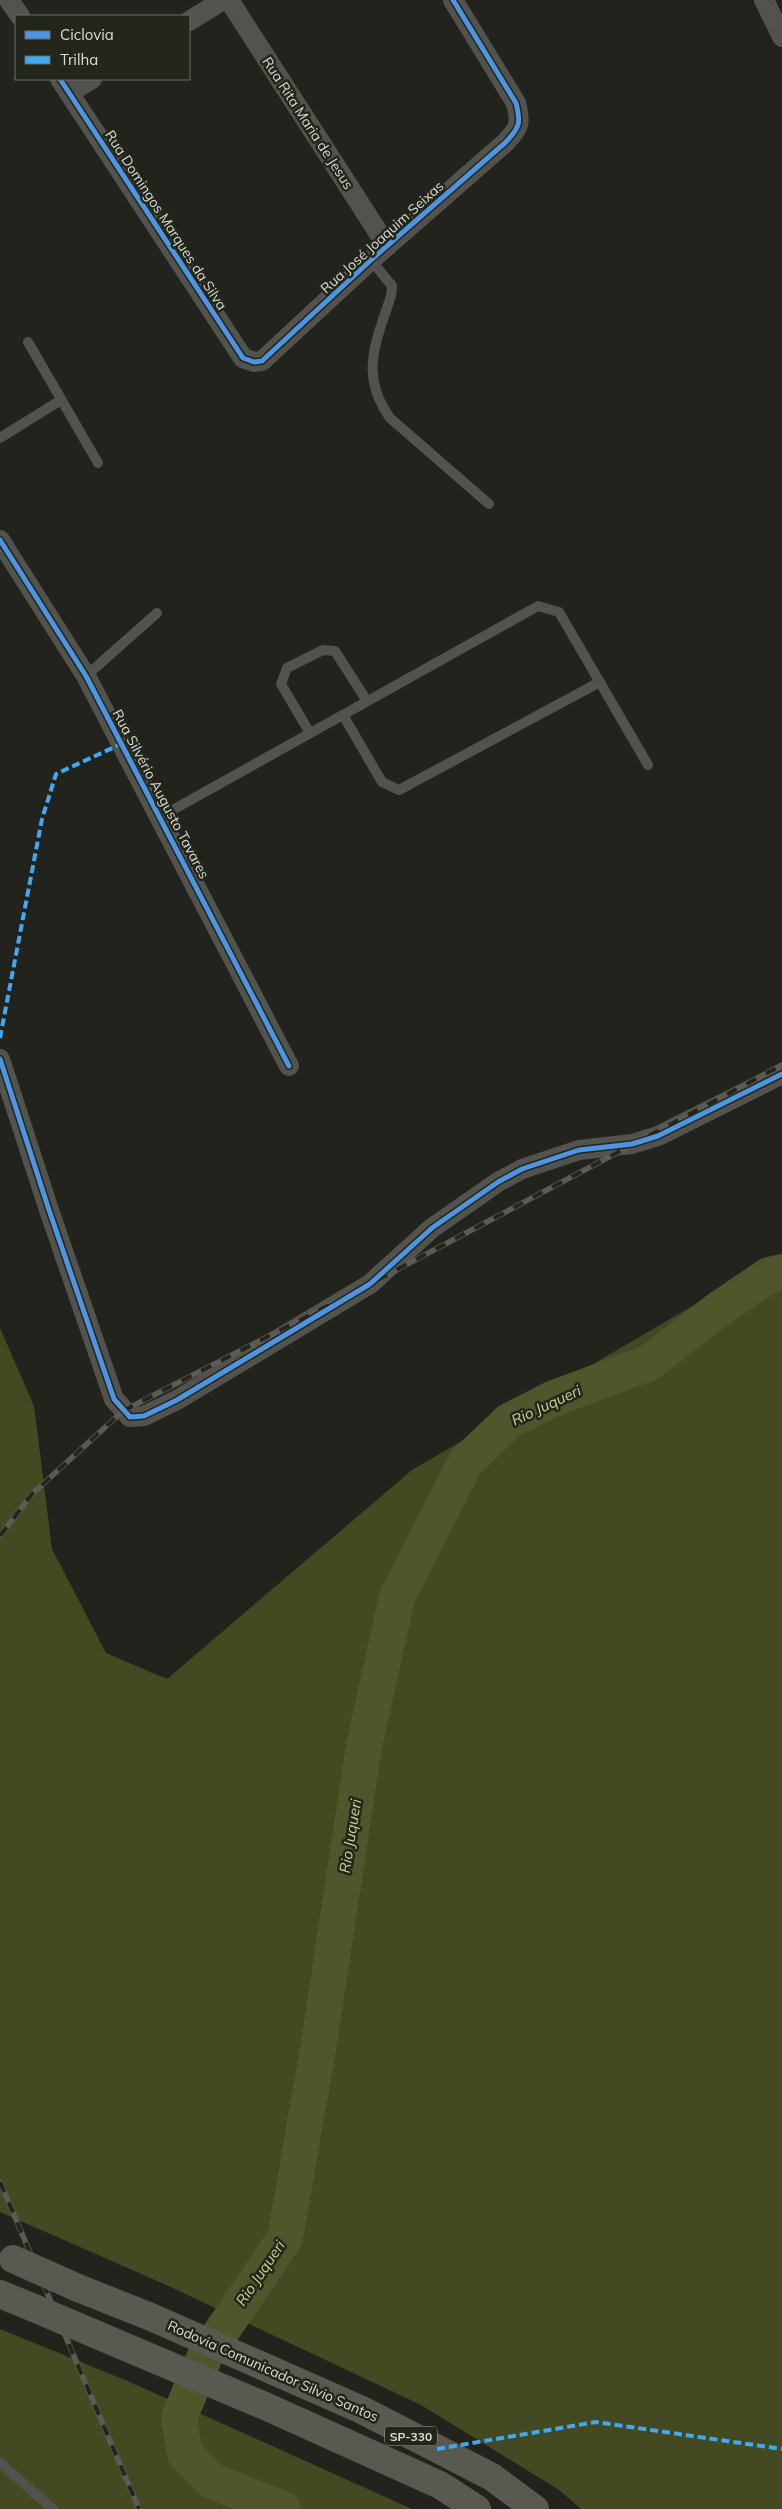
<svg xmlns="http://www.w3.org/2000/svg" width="782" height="2509" viewBox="0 0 782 2509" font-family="Mulish,sans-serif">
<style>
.forest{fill:#434921}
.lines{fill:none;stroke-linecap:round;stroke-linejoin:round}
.river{stroke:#4f562c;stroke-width:36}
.service{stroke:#52534d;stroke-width:10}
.minor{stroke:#52534d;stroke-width:20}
.motorway{stroke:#585a50;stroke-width:28}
.rail-casing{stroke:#5a5b55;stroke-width:5.5}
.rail{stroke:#23261a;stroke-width:4;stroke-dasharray:11;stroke-linecap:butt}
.motorway-bridge{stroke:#585a50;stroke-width:28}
.quiet{stroke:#3fa9f5;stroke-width:4;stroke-dasharray:8 4;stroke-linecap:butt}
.cycleway-casing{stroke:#23261a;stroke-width:8}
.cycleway{stroke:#4d94e3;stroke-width:5}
.labels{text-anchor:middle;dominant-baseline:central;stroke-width:5;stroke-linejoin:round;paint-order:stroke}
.shield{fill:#23261a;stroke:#a4a69d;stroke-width:1}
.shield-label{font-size:12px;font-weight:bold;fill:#dbddd5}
.street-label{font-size:14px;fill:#dbddd5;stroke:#23261a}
.water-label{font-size:15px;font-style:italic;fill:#c7d48a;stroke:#23261a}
</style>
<rect width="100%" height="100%" fill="#22231d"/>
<g class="forest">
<polygon points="782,1261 782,2509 581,2509 559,2490 421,2405 162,2283 0,2212 0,1328 34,1406 52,1549 106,1653 167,1679 412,1470 766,1263"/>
<polygon points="0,2329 130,2382 412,2509 0,2509"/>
</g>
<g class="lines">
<polyline class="river" points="283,2509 212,2481 185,2454 179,2418 205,2356 285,2238 319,2043 364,1746 397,1597 466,1462 509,1421 552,1399 649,1363 716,1311 769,1275 782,1272"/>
<g class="service">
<path d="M371,260l21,26 -1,10c-15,46 -32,78 -1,122l99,86"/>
<polyline points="28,342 98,463"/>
<polyline points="0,438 61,400"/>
<polyline points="86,676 157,613"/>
<polyline points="343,715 382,782 399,790 600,682"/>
<polyline points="310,733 281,684 287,668 323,650 335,651 367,701"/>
<polyline points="160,817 538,606 559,612 648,765"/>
<polyline points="0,2463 53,2509"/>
</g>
<g class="minor">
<polyline points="9,0 20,16"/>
<polyline points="229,0 387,246"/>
<polyline points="764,0 782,37"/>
<polyline points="189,21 223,0"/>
<path d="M60,79l183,279 11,4 8,-1 109,-101 135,-118c14,-15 15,-19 10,-39l-63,-103"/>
<polyline points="69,93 92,79"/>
<polyline points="0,540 86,676 289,1066"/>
<polyline points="0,1059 49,1210 114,1399 130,1417 144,1416 177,1400 370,1284 432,1228 498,1182 522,1169 579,1150 632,1144 658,1136 782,1074"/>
</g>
<g class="motorway">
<polyline points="78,2288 151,2317 362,2410 492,2477 535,2509"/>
<polyline points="0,2294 34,2308"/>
<polyline points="95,2334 265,2406 440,2485 477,2509"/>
</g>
<defs>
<g id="rail">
<polyline points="0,1536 32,1494 123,1411 370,1284 782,1065"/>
<polyline points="0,2182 139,2509"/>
</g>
</defs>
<use href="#rail" class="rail-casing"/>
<use href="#rail" class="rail"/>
<g class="motorway-bridge">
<polyline points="13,2259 78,2288"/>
<polyline points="34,2308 95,2334"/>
</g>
<g class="quiet">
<polyline points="0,1038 42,819 56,774 121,744"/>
<polyline points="437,2449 596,2422 782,2449"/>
</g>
<defs>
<g id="cycleway">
<path d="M60,79l183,279 11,4 8,-1 109,-101 135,-118c14,-15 15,-19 10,-39l-63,-103"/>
<polyline points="0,540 86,676 289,1066"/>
<polyline points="0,1059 49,1210 114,1399 130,1417 144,1416 177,1400 370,1284 432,1228 498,1182 522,1169 579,1150 632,1144 658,1136 782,1074"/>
</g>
</defs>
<use href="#cycleway" class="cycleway-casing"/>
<use href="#cycleway" class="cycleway"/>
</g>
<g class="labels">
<rect class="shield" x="385" y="2426.5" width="52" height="19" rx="4"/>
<g class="shield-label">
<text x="411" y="2436">SP-330</text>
</g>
<g class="street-label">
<text transform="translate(308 123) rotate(57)">Rua Rita Maria de Jesus</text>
<text transform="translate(166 220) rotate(57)">Rua Domingos Marques da Silva</text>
<text transform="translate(382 237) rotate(-42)">Rua José Joaquim Seixas</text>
<text transform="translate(161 794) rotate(62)">Rua Silvério Augusto Tavares</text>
<text transform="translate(273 2371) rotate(24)">Rodovia Comunicador Silvio Santos</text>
</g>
<g class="water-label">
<text transform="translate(546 1405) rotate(-25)">Rio Juqueri</text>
<text transform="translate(350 1836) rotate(-81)">Rio Juqueri</text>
<text transform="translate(260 2273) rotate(-56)">Rio Juqueri</text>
</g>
</g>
<rect x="15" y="15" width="175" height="65" fill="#23261a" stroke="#6d6f65"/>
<rect x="25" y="31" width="25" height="8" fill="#4d94e3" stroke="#6d6f65"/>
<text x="60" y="40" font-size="15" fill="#dbddd5">Ciclovia</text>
<rect x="25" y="56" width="25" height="8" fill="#3fa9f5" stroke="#6d6f65"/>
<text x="60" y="65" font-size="15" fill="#dbddd5">Trilha</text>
</svg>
